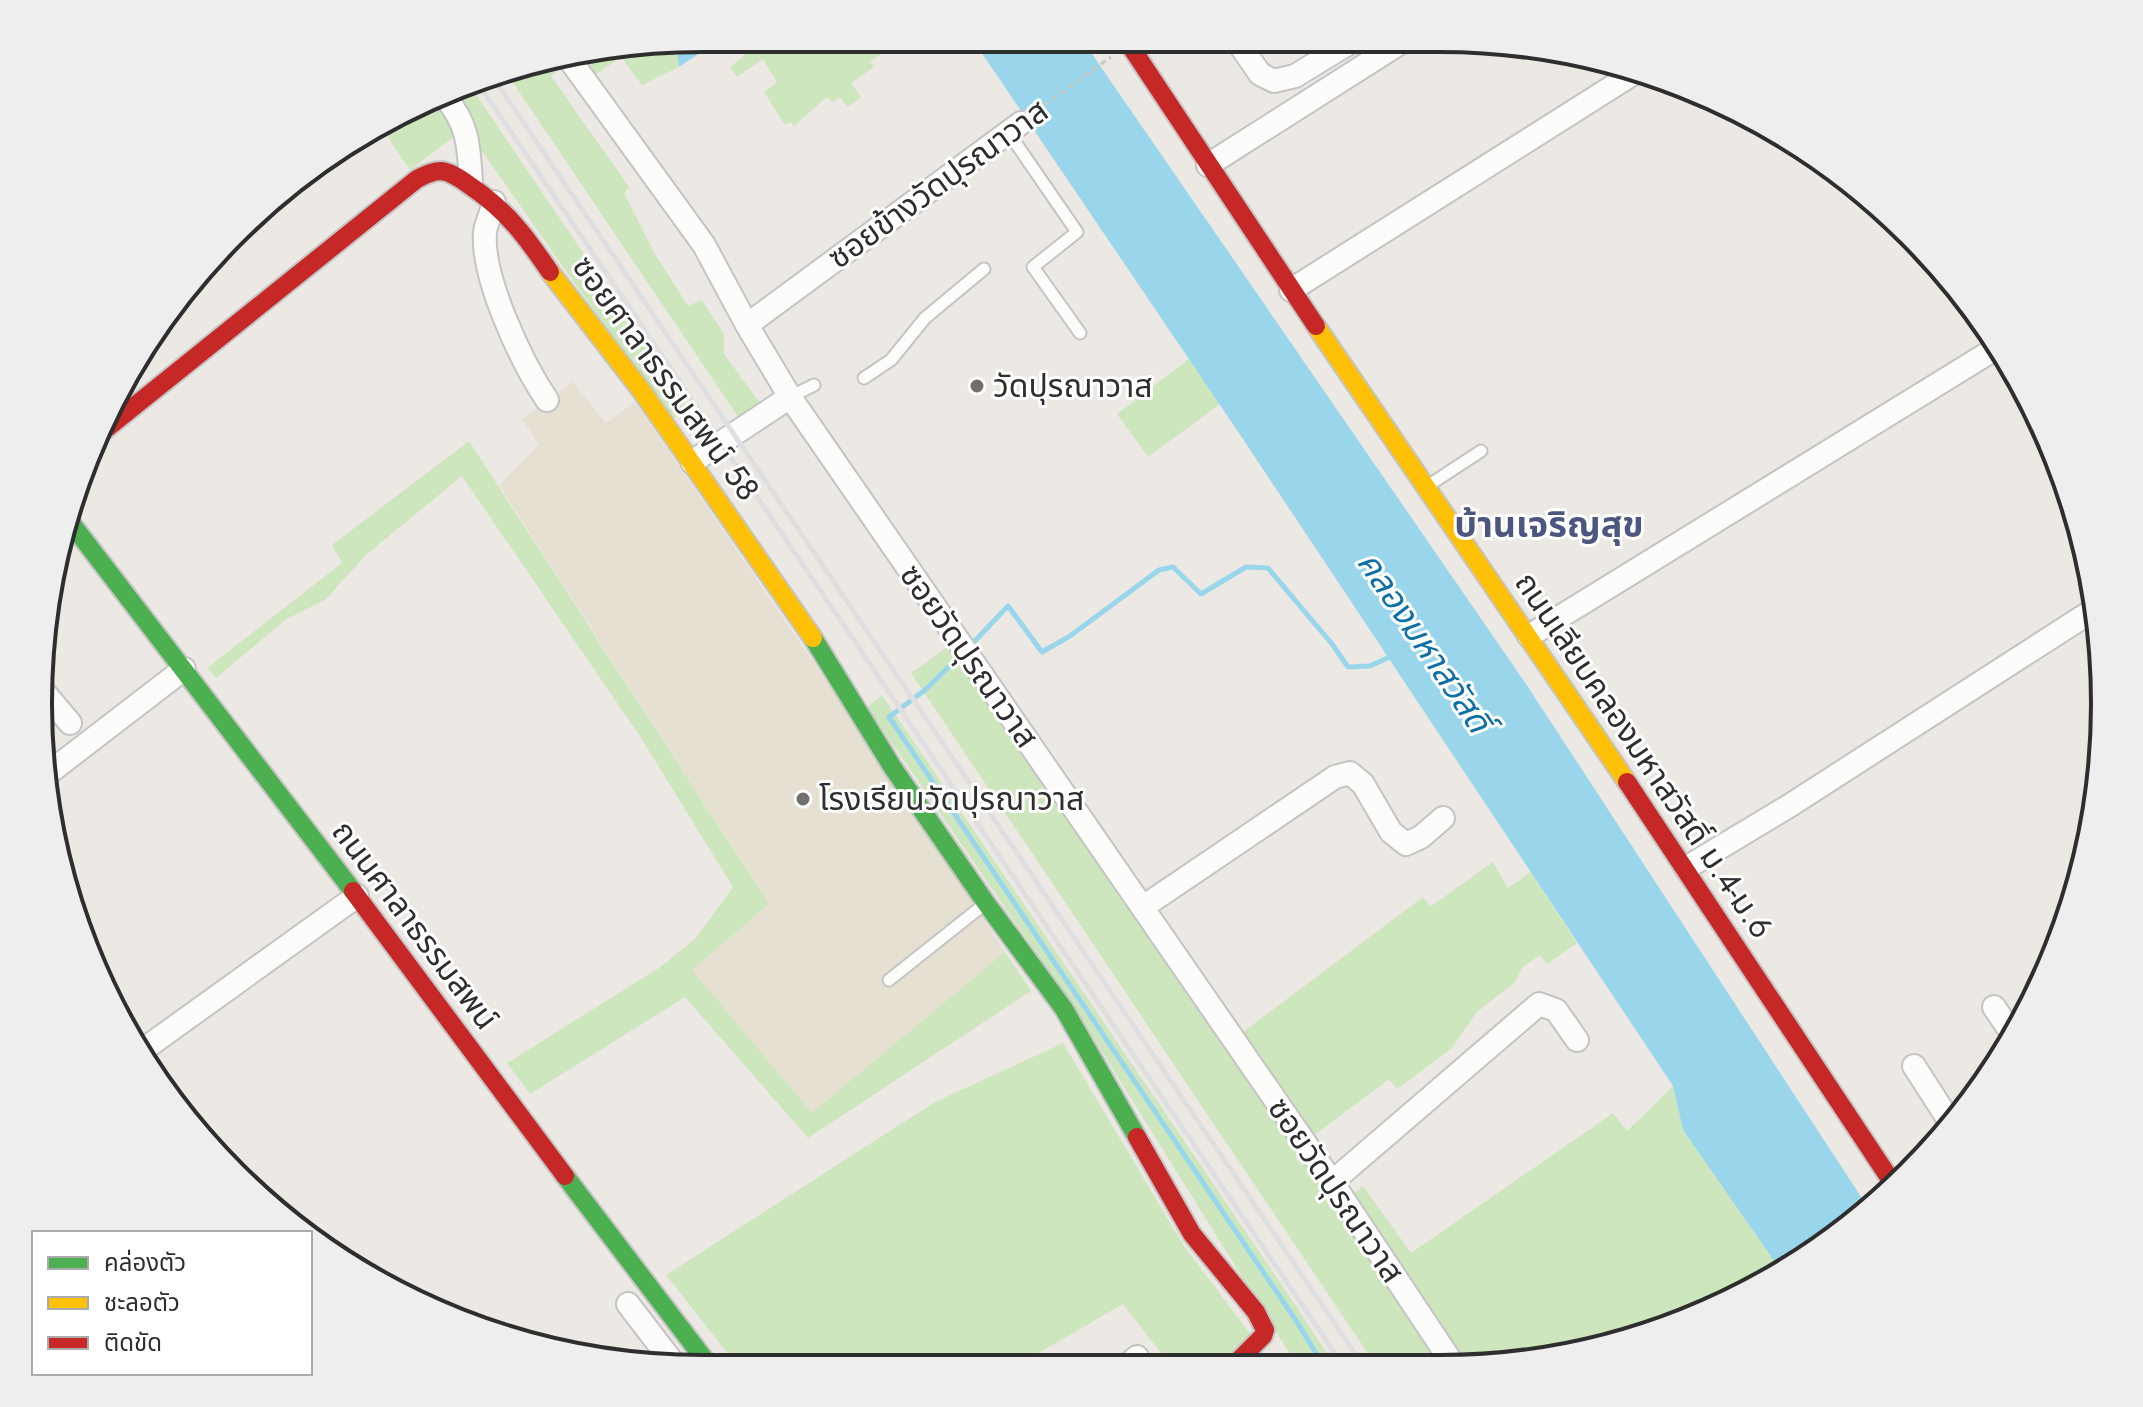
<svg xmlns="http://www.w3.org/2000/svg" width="2143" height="1407" viewBox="0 0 2143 1407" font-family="Jost,'Noto Sans Thai',sans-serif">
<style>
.education{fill:#e6e0d3}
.green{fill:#cee6be}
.water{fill:#99d6ec}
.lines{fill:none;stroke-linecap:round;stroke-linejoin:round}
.stream{stroke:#99d6ec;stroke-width:5}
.lane-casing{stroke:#c5c4c5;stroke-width:15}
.street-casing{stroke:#c5c4c5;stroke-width:26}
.fast-casing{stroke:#c5c4c5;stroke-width:22}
.slow-casing{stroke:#c5c4c5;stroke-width:22}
.jam-casing{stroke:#c5c4c5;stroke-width:22}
.path{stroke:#c9c9c8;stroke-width:3;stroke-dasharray:6 4;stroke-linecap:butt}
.lane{stroke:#fcfcfb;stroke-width:11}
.street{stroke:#fcfcfb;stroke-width:22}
.fast{stroke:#4caf50;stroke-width:18}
.slow{stroke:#ffc107;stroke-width:18}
.jam{stroke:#c62828;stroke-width:18}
.rail{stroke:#dfdfe1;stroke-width:5}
.poi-dot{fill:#706f6e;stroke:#fff;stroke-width:3}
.labels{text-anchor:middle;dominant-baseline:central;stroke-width:6;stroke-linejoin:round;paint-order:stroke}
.street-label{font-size:32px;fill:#2e2e2e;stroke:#fff}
.poi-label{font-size:32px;fill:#2e2e2e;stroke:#fff;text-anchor:start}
.water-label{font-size:34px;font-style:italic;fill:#0d6fa3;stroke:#fff}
.quarter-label{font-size:36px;font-weight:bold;fill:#4d5680;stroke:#fff}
.rim{fill:none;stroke:#2e2e2e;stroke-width:4}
</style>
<rect width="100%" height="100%" fill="#ece8e4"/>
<polygon class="education" points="573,382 606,423 635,402 836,695 1005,952 812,1114 692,970 769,904 499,485 539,445 522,419"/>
<g class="green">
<polygon points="776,39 861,39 867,48 878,39 906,40 870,61 874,67 851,83 861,97 848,107 840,97 833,102 827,97 794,126 791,122 785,125 764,92 777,82 763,59 737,77 730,67 745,55"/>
<polygon points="676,43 679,67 642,85 621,57 592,77 579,58"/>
<polygon points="561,61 564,66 551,76 629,187 624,193 655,254 688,306 702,300 724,334 724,354 762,406 745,427 505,71"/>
<polygon points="469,84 688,408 671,421 484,154 456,135 410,170 381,127"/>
<polygon points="1189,359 1220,404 1148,457 1117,414"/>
<polygon points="469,441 769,904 692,970 812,1113 1005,952 1031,991 808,1138 685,997 530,1094 507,1063 659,968 696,938 733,887 641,738 462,476 367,554 325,600 285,620 216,678 207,668 342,563 332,545"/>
<polygon points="950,645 1446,1367 1377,1367 911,673"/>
<polygon points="882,695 1296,1306 1336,1367 1298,1367 1081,1018 867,707"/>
<polygon points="1493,862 1508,888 1531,872 1577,943 1547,964 1540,955 1523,967 1515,982 1476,1013 1452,1048 1397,1089 1389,1079 1310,1138 1239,1035 1423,897 1430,907"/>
<polygon points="1063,1043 1184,1246 1251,1335 1214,1366 1171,1366 1123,1304 1018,1365 736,1364 666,1275 935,1102"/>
<polygon points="1673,1086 1683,1130 1781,1271 1733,1301 1611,1346 1483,1368 1467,1368 1350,1197 1363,1186 1411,1253 1613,1113 1627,1131"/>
</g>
<g class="water">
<polygon points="737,38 776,39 745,55"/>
<polygon points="692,40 697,55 679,67 676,43"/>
<polygon points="973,40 1083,41 1526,684 1869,1209 1844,1232 1781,1271 1683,1130 1673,1086 1243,439"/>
</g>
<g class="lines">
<g class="stream">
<polyline points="971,645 1008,606 1042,652 1070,636 1159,570 1173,567 1201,594 1246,567 1268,568 1332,644 1348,667 1370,666 1394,655"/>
<polyline points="959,657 925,690 889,717 1299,1325 1324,1367"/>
</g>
<defs>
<g id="lane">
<polyline points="1015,142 1077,232 1033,267 1080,333"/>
<polyline points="864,378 891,360 925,318 984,269"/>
<polyline points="790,397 814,385"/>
<polyline points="1426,487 1481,451"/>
<polyline points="889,980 986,903"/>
</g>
<g id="street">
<polyline points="1238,42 1260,74 1274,81 1295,76 1349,43"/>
<polyline points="570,60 704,245 747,325 790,397 1332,1182 1455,1367"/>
<path d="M444,96c25,28 25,52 27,88"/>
<polyline points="1208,165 1400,43"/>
<path d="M494,202c-2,10 -8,21 -9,30 -4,45 37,131 62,168"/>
<polyline points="1291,290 1631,75"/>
<polyline points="747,325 1021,123"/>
<polyline points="692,462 790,397"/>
<polyline points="1529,636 1998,347"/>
<polyline points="43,691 70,723"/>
<polyline points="50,772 184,669"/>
<polyline points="1686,868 1789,806 2095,609"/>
<polyline points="1143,907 1335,777 1350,773 1363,784 1391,832 1406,844 1421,837 1443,818"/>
<polyline points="1994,1007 2015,1038"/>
<polyline points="140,1052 357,896"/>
<polyline points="1914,1066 1952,1125"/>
<polyline points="1332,1182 1539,1004 1556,1010 1577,1040"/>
<polyline points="628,1304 674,1364"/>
<polyline points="1127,1366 1137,1357"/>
</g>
<g id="fast">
<polyline points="71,523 353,891"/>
<polyline points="813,638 893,768 986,903 1064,1009 1137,1137"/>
<polyline points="565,1176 708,1364"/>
</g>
<g id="slow">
<polyline points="550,272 641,390 813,638"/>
<polyline points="1316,326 1627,782"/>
</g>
<g id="jam">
<polyline points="1127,41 1316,326"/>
<path d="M96,437l321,-258c8,-4 15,-8 24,-8 10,1 20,8 28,14 37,25 56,50 81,87"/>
<polyline points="1627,782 1894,1185"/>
<polyline points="353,891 565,1176"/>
<polyline points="1137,1137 1192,1234 1256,1312 1265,1330 1263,1336 1233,1366"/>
</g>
</defs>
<use href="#lane" class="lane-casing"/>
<use href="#street" class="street-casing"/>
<use href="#fast" class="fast-casing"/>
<use href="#slow" class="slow-casing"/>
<use href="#jam" class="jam-casing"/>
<polyline class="path" points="1036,111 1111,57"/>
<use href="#lane" class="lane"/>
<use href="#street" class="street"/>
<use href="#fast" class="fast"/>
<use href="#slow" class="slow"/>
<use href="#jam" class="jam"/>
<g class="rail">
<polyline points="490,73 1364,1367"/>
<polyline points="476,80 1344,1367"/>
</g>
</g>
<g class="poi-dot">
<circle cx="977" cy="386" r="8"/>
<circle cx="803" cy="799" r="8"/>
</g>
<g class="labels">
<g class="street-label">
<text transform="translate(938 184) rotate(-36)">ซอยข้างวัดปุรณาวาส</text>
<text transform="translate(666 378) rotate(54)">ซอยศาลาธรรมสพน์ 58</text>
<text transform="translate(969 656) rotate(55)">ซอยวัดปุรณาวาส</text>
<text transform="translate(1644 755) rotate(56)">ถนนเลียบคลองมหาสวัสดิ์ ม.4-ม.6</text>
<text transform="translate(415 925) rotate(53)">ถนนศาลาธรรมสพน์</text>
<text transform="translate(1336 1190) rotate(56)">ซอยวัดปุรณาวาส</text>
</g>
<g class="poi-label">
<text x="993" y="386">วัดปุรณาวาส</text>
<text x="819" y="799">โรงเรียนวัดปุรณาวาส</text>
</g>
<g class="water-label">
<text transform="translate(1424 642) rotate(56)">คลองมหาสวัสดิ์</text>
</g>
<g class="quarter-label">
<text x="1549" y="524">บ้านเจริญสุข</text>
</g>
</g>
<path d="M0 0H2143V1407H0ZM703 52H1440A651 651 0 0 1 2091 703V704A651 651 0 0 1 1440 1355H703A651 651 0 0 1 52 704V703A651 651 0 0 1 703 52Z" fill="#eee" fill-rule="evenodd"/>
<path class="rim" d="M703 52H1440A651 651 0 0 1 2091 703V704A651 651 0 0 1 1440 1355H703A651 651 0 0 1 52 704V703A651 651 0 0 1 703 52Z"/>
<rect x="32" y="1231" width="280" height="144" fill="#ffffff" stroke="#ababab" stroke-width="2"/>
<rect x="48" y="1257" width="40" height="12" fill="#4caf50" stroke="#ababab" stroke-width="2"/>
<text x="104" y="1271" font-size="24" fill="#2e2e2e">คล่องตัว</text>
<rect x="48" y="1297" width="40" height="12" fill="#ffc107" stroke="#ababab" stroke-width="2"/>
<text x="104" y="1311" font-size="24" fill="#2e2e2e">ชะลอตัว</text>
<rect x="48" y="1337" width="40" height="12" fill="#c62828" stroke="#ababab" stroke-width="2"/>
<text x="104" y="1351" font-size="24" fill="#2e2e2e">ติดขัด</text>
</svg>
